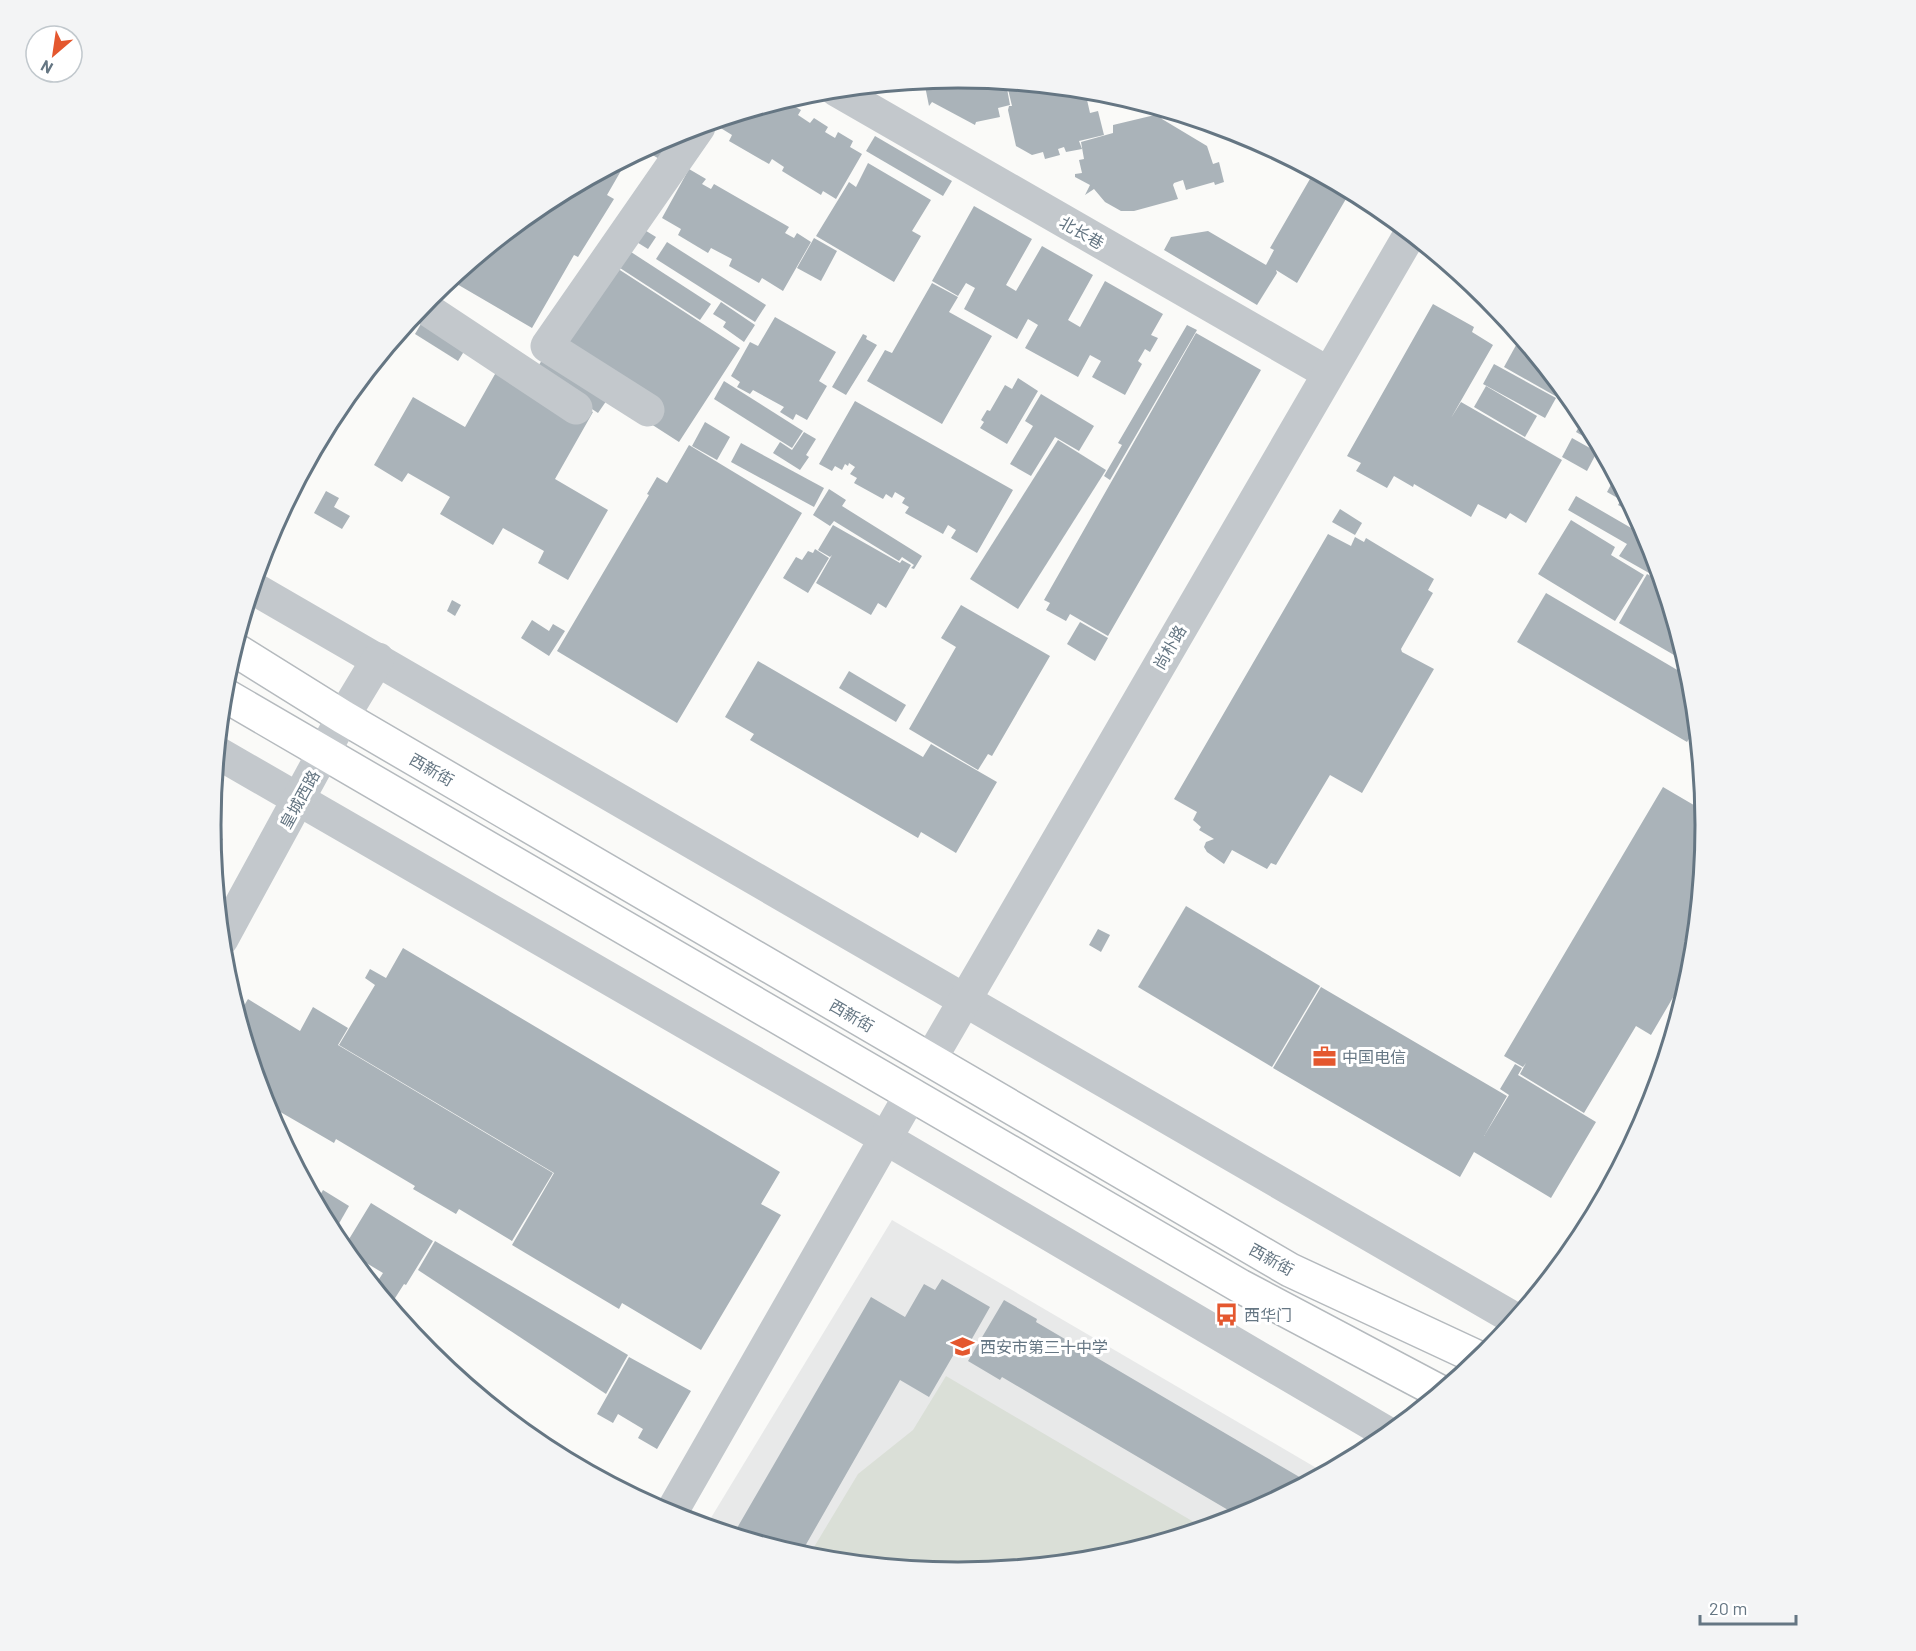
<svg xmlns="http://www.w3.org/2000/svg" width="1916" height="1651" viewBox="0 0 1916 1651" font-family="Barlow,'Noto Sans SC',sans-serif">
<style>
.built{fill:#e8e9e9}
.green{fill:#dadfd7}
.building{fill:#aab3b9}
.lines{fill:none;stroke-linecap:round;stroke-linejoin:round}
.major-casing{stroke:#b5babe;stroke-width:36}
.minor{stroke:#c3c8cc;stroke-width:33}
.major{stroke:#fff;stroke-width:33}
.labels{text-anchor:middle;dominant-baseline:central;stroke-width:6;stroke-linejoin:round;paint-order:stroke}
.street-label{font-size:16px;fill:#657683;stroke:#fff}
.poi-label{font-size:16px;fill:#657683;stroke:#fff;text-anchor:start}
.rim{fill:none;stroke:#657683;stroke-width:3}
</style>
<rect width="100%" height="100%" fill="#fafaf8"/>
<polygon class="built" points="892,1220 1325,1473 1244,1516 1104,1559 958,1573 812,1559 706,1526"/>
<polygon class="green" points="946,1376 1204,1528 1103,1559 958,1573 808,1557 858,1474 913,1430"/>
<g class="building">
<polygon points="958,78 1006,83 1010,105 998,108 1000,117 976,122 975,125 932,102 929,106 924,81"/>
<polygon points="1013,83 1085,91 1090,113 1098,111 1104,135 1079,141 1082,149 1066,152 1064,147 1058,149 1060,155 1045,159 1043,152 1032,155 1016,146 1008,110 1009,106 1012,106 1007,85"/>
<polygon points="785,101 801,110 798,115 810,123 814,118 828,127 825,132 835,138 838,132 853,141 850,147 862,154 836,199 823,191 821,195 782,171 784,167 772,159 769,164 729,141 732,135 719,127 723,119 777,103 783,106"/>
<polygon points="1159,114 1162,119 1207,146 1213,164 1219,162 1224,182 1215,185 1214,182 1186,190 1183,180 1174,183 1173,185 1178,199 1134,211 1121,211 1105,202 1094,189 1085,195 1090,185 1075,177 1075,174 1082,173 1079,160 1084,159 1081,142 1113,133 1113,125"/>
<polygon points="875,136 952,181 943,196 866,151"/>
<polygon points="663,139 670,144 661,160 644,150"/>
<polygon points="868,163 931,200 912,231 921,236 894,282 816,236 849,182 856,187"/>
<polygon points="616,165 622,169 607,195 614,199 578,257 574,255 532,328 450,280 543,204"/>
<polygon points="689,169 706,179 702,184 711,189 714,184 789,227 785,233 794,238 797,233 811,242 783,291 762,278 759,283 729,266 732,259 711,248 708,253 678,235 681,229 662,218"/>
<polygon points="1314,172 1350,192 1297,283 1276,270 1277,273 1257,305 1164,250 1171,237 1208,231 1266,265 1274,250 1270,248"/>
<polygon points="974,206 1032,239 1006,285 1016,291 1042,246 1093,275 1068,320 1080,327 1105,281 1163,314 1151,335 1158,338 1150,352 1145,349 1138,361 1142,364 1125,395 1092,377 1101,361 1090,355 1078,377 1025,348 1038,325 1028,319 1017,339 964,309 975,288 966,283 958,296 932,281"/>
<polygon points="643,229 656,237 648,249 635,241"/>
<polygon points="814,238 837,251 821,281 797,268"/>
<polygon points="667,242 766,305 755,322 656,259"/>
<polygon points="631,252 711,304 700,320 620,268"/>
<polygon points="606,261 740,348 679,442 609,397 598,413 535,371"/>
<polygon points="932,283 958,297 949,312 992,336 942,424 867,381 885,350 892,353"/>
<polygon points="721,302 755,325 744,342 723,327 726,322 713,314"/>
<polygon points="1433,304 1474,327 1472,332 1493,345 1451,418 1461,402 1562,460 1526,523 1510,513 1506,519 1478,504 1471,517 1414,484 1413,487 1394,476 1387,488 1356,471 1361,463 1347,456"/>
<polygon points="429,310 473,337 458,361 415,334"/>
<polygon points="775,317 836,352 819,381 827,386 807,420 796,414 793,420 780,412 784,407 753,390 750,394 737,387 740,382 731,376 750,342 758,346"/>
<polygon points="1187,325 1197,330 1110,480 1104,476 1122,445 1118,443"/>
<polygon points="1196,333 1261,370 1108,636 1070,614 1066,621 1046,610 1050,603 1044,600"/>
<polygon points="863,334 867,336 866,339 877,345 846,395 832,387"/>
<polygon points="1520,338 1574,404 1573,406 1504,367"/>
<polygon points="503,360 593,412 555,479 608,510 568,580 538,563 544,551 503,528 493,545 440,514 450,497 408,473 402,482 374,465 413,397 465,427"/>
<polygon points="1494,364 1556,398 1545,418 1483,384"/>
<polygon points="1018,378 1038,391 1007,444 980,428 984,422 981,420 987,410 990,411 1005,385 1012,389"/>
<polygon points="724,381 803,431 792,448 714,399"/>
<polygon points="1486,386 1537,416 1525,437 1474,407"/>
<polygon points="1041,394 1094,426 1079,451 1055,437 1031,476 1010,464 1033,426 1025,421"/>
<polygon points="855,401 1013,490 977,553 951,538 956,530 948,525 943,534 905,513 909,507 902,503 905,498 895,492 892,498 886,494 883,499 854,483 857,478 850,474 855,467 849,463 848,466 845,464 842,470 835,466 832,471 819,464"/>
<polygon points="1584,418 1597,444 1576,432"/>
<polygon points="705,422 730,437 717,460 692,446"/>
<polygon points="804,432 816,439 806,455 809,457 800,470 773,453 780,442 792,450"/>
<polygon points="1572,438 1597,452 1587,471 1562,457"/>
<polygon points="1058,440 1106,470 1018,609 970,579"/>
<polygon points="741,443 824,488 814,507 731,462"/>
<polygon points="689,445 802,513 677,723 557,651 649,495 647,494 657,477 667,483"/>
<polygon points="1615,477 1631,507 1629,511 1618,505 1621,500 1607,492"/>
<polygon points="829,489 846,500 842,506 922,556 914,569 911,568 914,565 902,557 899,561 834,521 830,526 813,515"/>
<polygon points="326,491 339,498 334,507 350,516 342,529 314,513"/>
<polygon points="1576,496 1645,536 1640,546 1653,553 1655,562 1649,573 1619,556 1627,544 1568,510"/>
<polygon points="1340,509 1362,523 1355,535 1332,522"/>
<polygon points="1571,520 1615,547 1611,555 1644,575 1615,621 1538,574"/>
<polygon points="833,525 900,563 902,560 911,565 886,608 878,603 871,615 816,583 832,555 830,557 818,550"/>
<polygon points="1328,534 1351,546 1355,537 1364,542 1366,538 1434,579 1428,590 1433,593 1401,649 1402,652 1434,669 1362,793 1330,775 1276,865 1271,863 1267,869 1232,850 1224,864 1207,852 1204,847 1206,842 1214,839 1199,830 1201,827 1193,820 1197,812 1174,799"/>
<polygon points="815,549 829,558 808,593 783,578 796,557 802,560 808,551 813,553"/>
<polygon points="1647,574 1661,582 1686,662 1619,623"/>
<polygon points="1546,593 1691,678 1696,727 1687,742 1517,642"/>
<polygon points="452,600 461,605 455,616 447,611"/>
<polygon points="961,605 1050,656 992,756 988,754 978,770 909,729 956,647 941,638"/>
<polygon points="532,620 549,631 553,624 565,631 549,656 521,638"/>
<polygon points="1080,622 1108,638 1095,661 1067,644"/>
<polygon points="758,661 923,757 931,744 997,782 956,853 921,832 918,838 750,740 754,734 725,717"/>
<polygon points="849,671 906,705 896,722 839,688"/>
<polygon points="1663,787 1704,811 1705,826 1696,923 1684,942 1693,947 1692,965 1651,1035 1636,1026 1584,1113 1520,1074 1526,1063 1523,1067 1504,1056"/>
<polygon points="211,832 223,839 213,856 212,838"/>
<polygon points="1186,906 1320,986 1272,1067 1138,987"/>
<polygon points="1098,929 1110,935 1101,952 1089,945"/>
<polygon points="403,948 780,1172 761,1204 781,1215 701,1350 622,1303 619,1309 512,1245 554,1173 339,1045 375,985 365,978 370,969 386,978"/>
<polygon points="1321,987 1507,1096 1484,1136 1509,1095 1500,1089 1515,1064 1522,1068 1518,1075 1596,1122 1551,1198 1474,1152 1460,1177 1273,1068"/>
<polygon points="248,999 300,1031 313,1007 348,1028 338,1045 553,1173 512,1241 459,1209 456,1214 413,1189 415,1186 336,1139 334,1143 270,1106 273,1100 262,1094 238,1016"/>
<polygon points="323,1190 349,1206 333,1234 316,1202"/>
<polygon points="371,1203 433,1241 406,1285 404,1284 390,1306 374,1287 383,1273 343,1249"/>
<polygon points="435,1241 628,1355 606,1394 418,1270"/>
<polygon points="942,1279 990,1307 961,1358 954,1354 929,1397 900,1380 800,1555 733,1535 871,1297 905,1317 924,1284 935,1290"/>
<polygon points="1004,1300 1037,1319 1036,1322 1308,1482 1240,1517 1002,1377 1000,1380 968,1361"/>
<polygon points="629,1357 691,1391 657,1449 638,1438 643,1429 618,1414 613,1423 597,1414"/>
</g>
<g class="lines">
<defs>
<g id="major">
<polyline points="234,649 343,717 1290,1270 1481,1359"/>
<polyline points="223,694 1240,1286 1440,1392"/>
</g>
</defs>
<use href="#major" class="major-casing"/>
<g class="minor">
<polyline points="836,90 1328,373"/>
<polyline points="422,306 576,408"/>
<polyline points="648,410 547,346 699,127"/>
<polyline points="253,588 1515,1319"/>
<polyline points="218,753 885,1138 1389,1434"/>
<polyline points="222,939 343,717 378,659"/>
<polyline points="930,1060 1410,234"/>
<polyline points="670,1515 911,1094"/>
</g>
<use href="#major" class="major"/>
</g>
<defs>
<symbol id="office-bare" viewBox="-9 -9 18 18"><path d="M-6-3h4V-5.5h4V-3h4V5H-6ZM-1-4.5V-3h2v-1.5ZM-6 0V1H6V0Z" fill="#e4572e" stroke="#fff" stroke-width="2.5" paint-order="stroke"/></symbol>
<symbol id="bus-bare" viewBox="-9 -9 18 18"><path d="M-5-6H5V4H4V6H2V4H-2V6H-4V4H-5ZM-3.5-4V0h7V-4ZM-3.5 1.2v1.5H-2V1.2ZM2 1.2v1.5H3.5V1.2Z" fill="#e4572e" stroke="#fff" stroke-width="2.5" paint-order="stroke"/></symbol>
<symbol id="school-bare" viewBox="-9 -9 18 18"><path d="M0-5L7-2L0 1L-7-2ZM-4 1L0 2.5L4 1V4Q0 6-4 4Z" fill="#e4572e" stroke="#fff" stroke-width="2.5" paint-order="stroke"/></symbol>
</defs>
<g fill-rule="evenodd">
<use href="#office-bare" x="1308" y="1040" width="33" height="33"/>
<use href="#bus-bare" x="1210" y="1298" width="33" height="33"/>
<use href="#school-bare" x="946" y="1330" width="33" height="33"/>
</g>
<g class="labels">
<g class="street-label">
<text transform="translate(1082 232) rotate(30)">北长巷</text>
<text transform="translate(1169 647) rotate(-60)">尚朴路</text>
<text transform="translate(432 769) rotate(30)">西新街</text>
<text transform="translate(299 799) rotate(-61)">皇城西路</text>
<text transform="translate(852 1015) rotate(30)">西新街</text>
<text transform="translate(1272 1259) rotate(29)">西新街</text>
</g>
<g class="poi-label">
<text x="1342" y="1056">中国电信</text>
<text x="1244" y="1314">西华门</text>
<text x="980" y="1346">西安市第三十中学</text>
</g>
</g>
<path d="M0 0H1916V1651H0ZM221 825a737 737 0 1 1 1474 0a737 737 0 1 1-1474 0Z" fill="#f3f4f5" fill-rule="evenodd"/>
<path class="rim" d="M221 825a737 737 0 1 1 1474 0a737 737 0 1 1-1474 0Z"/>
<g transform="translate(54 54) rotate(209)"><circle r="28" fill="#ffffff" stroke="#c1c8cd" stroke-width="1.5"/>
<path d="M0-4.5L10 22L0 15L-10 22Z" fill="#e4572e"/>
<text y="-9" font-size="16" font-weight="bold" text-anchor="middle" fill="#657683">N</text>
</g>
<path d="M1700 1615v9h96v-9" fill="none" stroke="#657683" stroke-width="3"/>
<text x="1709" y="1615" font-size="18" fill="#657683" stroke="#ffffff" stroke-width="4.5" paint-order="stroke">20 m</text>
</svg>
